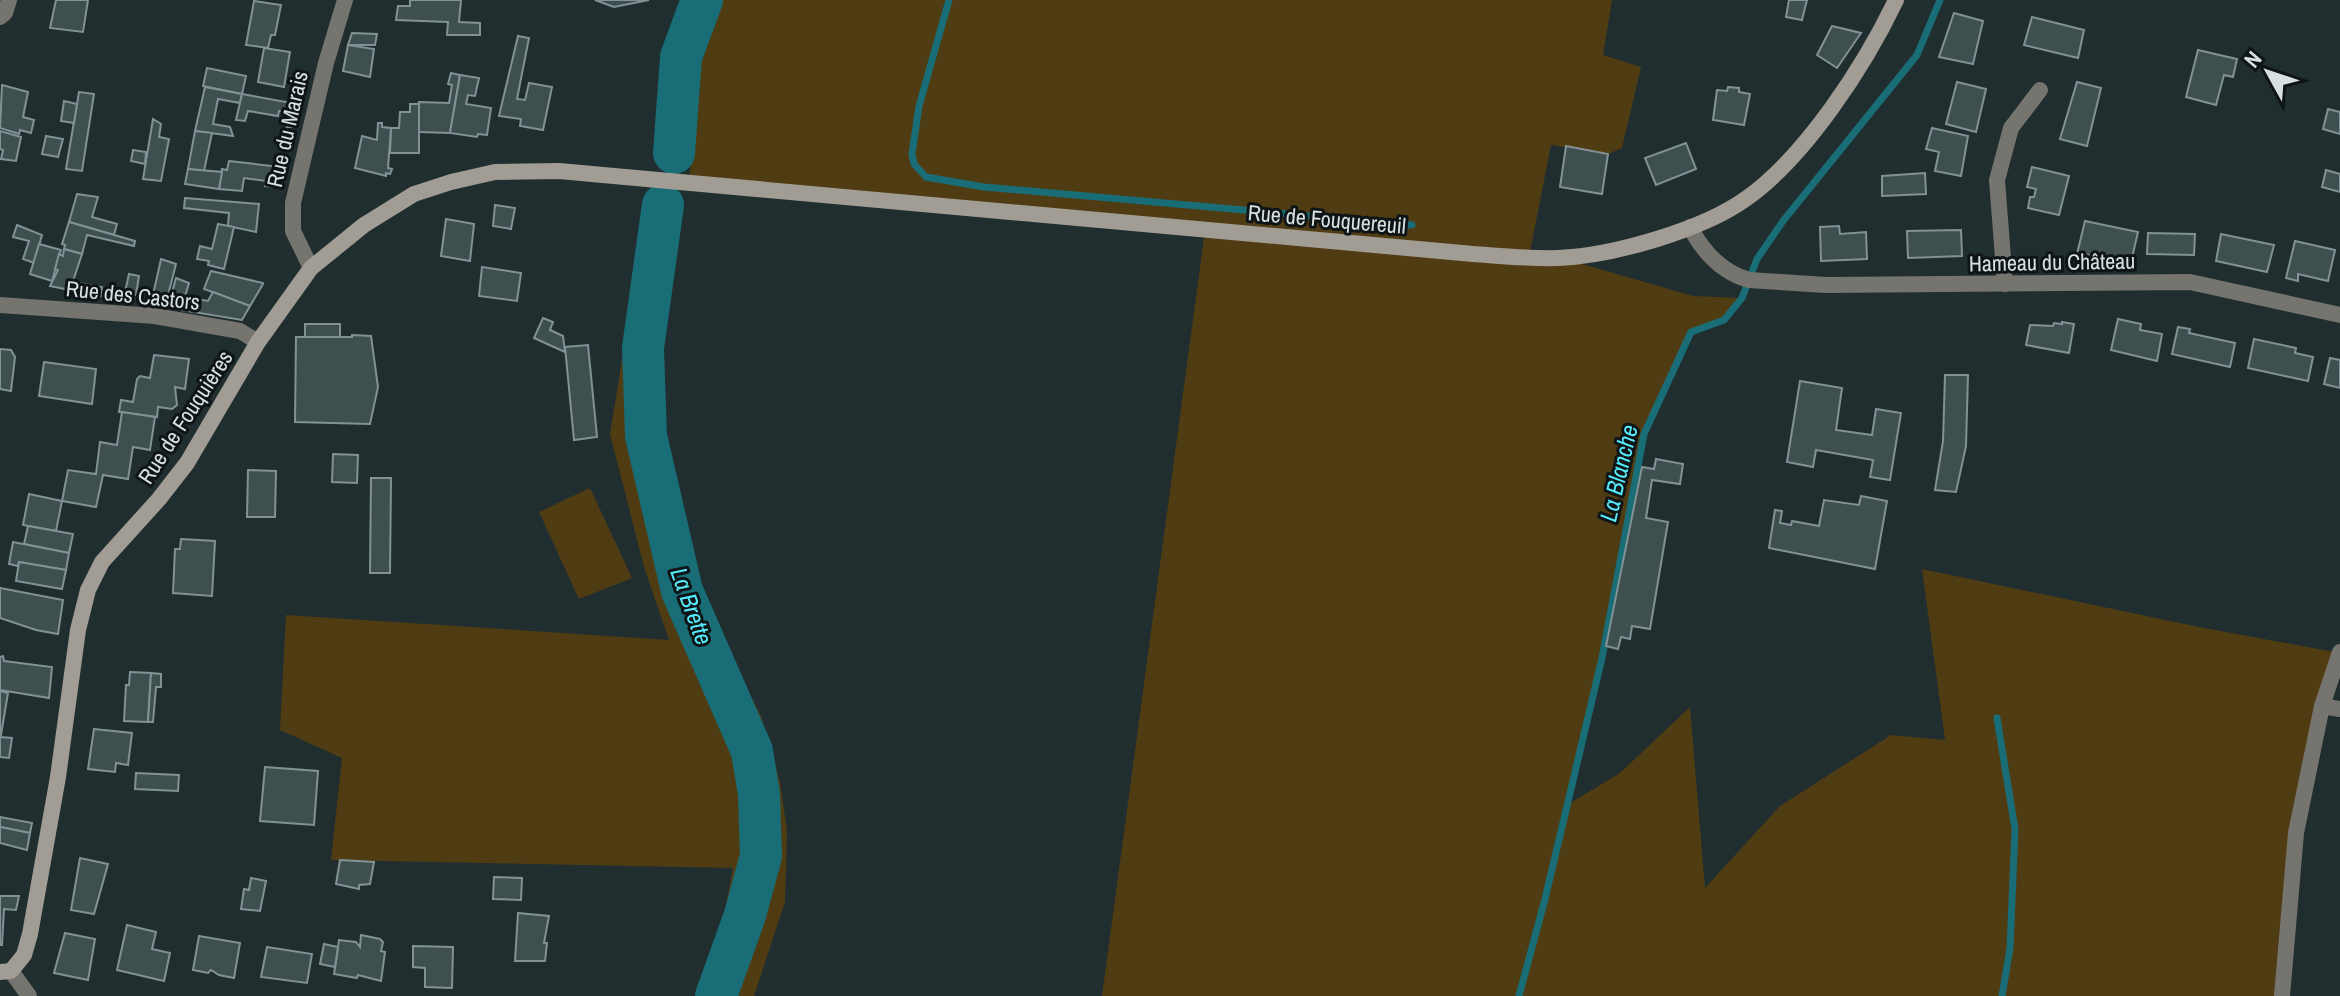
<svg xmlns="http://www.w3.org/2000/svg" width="2340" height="996" viewBox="0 0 2340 996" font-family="'Archivo Narrow',sans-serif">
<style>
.green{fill:#503c13}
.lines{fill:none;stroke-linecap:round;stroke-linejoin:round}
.stream{stroke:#196d76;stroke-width:7}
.river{stroke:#196d76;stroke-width:42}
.building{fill:#3f4f50;stroke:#829294;stroke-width:2}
.street{stroke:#76746e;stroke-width:16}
.secondary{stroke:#a19c94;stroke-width:16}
.labels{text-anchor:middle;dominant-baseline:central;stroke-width:6;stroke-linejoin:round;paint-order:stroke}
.street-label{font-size:22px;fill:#d8e1e2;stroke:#0f1516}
.water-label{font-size:24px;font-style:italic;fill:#55ebfb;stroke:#0f1516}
</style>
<rect width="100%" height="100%" fill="#202e30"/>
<g class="green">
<polygon points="716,0 1612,0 1603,55 1641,67 1622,148 1608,154 1551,145 1529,257 1561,258 1693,296 1742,298 1724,320 1691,332 1644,434 1606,646 1567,805 1620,773 1690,707 1705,888 1780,806 1891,735 1945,740 1922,569 2199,627 2340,653 2309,768 2282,996 1102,996 1205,230 689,182 702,41"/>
<polygon points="647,205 679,210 663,332 657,426 695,579 715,625 761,716 780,782 787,831 785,902 754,996 698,996 721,931 733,868 331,860 342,758 280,730 286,615 669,640 644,567 610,434"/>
<polygon points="590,488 632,578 579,599 539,512"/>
</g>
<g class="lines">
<g class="stream">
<polyline points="949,0 919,106 912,154 914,164 926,177 984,187 1412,225"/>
<polyline points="1997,718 2015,829 2010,948 2002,996"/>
<polyline points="1519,996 1545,899 1602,658 1644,434 1691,332 1724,320 1742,298 1757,259 1783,221 1917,55 1940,0"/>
</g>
<g class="river">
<polyline points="674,153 681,57 702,0"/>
<polyline points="663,205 643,348 646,436 682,591 752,751 759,794 761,856 745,915 716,996"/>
</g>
</g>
<g class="building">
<polygon points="56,0 88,0 83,32 50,28"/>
<polygon points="410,0 461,0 459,22 480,23 480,35 447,35 448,22 396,20 398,6 410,6"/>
<polygon points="595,0 649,0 614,7"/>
<polygon points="1789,0 1807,0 1802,20 1786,17"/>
<polygon points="254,1 281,5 275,35 271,35 268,48 246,45"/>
<polygon points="1954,13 1983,21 1973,64 1939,57"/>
<polygon points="2032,17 2084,30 2078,58 2024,45"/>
<polygon points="1832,26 1861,33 1837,68 1817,55"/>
<polygon points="352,33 377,34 375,45 348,45"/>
<polygon points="518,36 529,38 517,99 525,100 529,83 552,87 543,130 520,126 521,119 499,116"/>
<polygon points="348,45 374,49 370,77 343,71"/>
<polygon points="264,48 290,52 284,87 258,82"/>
<polygon points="2198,50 2237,59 2233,77 2224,75 2216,105 2186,97"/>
<polygon points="207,68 246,76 242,94 203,86"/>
<polygon points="451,73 460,75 450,133 419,132 419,102 449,103 452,85 448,84"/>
<polygon points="460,75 479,78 475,96 468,95 466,104 491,108 487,135 478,134 477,137 450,133"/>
<polygon points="1957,82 1986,89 1976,132 1946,124"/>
<polygon points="2077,82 2101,88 2087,146 2060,139"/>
<polygon points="2,85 28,92 23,117 34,120 31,133 20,130 19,134 0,128"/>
<polygon points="205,87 242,94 240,103 218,99 213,124 230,127 233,136 195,131"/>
<polygon points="1728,87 1739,88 1739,92 1750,94 1744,125 1713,120 1717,90 1727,91"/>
<polygon points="79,92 94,94 82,171 66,169"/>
<polygon points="242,94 297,104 292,127 287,127 290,113 279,111 278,116 248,111 245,121 236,120"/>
<polygon points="64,101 77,104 74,123 61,121"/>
<polygon points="410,104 419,104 419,153 390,153 391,128 399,128 400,112 410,112"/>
<polygon points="2328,109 2340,112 2340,134 2323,129"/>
<polygon points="153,119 161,124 159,137 169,139 161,181 143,179"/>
<polygon points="378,123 382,123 382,127 391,128 388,168 392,169 390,174 386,173 386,176 355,168 362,136 377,140"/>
<polygon points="1932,128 1968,136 1961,176 1935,171 1939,152 1926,149"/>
<polygon points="0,131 21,137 16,161 1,159 3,150 0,149"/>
<polygon points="195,131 212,133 204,171 188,169"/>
<polygon points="46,136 63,139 58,157 42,154"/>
<polygon points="1686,143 1696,169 1656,185 1645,158"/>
<polygon points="1566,146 1608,154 1602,194 1560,187"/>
<polygon points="133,150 146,152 145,164 131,161"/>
<polygon points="229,161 281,167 275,187 265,186 266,181 244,178 242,191 219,189 222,169 227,170"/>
<polygon points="2032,167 2069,176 2059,215 2028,208 2030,197 2034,197 2036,189 2027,187"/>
<polygon points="188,169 222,172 219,189 185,184"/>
<polygon points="2326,170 2340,174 2340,192 2322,187"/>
<polygon points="1925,173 1926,194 1882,196 1882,176"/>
<polygon points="77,194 98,197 92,217 117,224 114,235 69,222"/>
<polygon points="185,198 259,204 256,232 228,226 229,213 184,208"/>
<polygon points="495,205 515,208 511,229 493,226"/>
<polygon points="446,219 474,224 470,261 441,256"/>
<polygon points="2085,221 2138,232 2131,262 2088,255 2087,260 2076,258"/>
<polygon points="69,222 135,241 134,246 87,235 82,254 64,249 65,245 62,244"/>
<polygon points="218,224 234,227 224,269 208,265 209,261 197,259 200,246 212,249"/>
<polygon points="17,225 42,235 34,263 23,259 29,241 13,237"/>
<polygon points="1839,226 1840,234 1866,232 1867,259 1821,261 1820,227"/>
<polygon points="1961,230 1962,256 1908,258 1907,231"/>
<polygon points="2148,233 2195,234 2194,255 2147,254"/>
<polygon points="2221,234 2274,245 2267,272 2216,261"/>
<polygon points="2295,241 2335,250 2328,281 2298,274 2298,281 2286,278"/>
<polygon points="39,244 61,250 52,281 30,274"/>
<polygon points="64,249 82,254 70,290 50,286 58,270 55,269 59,254 63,256"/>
<polygon points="161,259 176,264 165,307 151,304"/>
<polygon points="482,267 521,273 517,301 479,296"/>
<polygon points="211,271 263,283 263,284 250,306 204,289"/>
<polygon points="129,274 139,276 136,295 125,292"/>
<polygon points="176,278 189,283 181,310 168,307"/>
<polygon points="78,283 102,287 101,296 76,291"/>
<polygon points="213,292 250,306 242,320 181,310 185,297 208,301"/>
<polygon points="543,318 553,322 550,330 563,336 565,352 534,338"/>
<polygon points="2118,319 2141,324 2140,330 2162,334 2157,361 2111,350"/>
<polygon points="2062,322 2074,324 2069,353 2026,345 2030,325 2053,326 2054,323 2062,324"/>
<rect x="305" y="324" width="35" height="13"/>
<polygon points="2178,327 2190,329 2189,333 2235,343 2230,367 2172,354"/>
<polygon points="352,335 371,336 378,387 370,424 295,422 296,337 352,337"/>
<polygon points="2254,339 2296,348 2295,353 2313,357 2308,381 2248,368"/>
<polygon points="588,345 597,437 574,440 565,347"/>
<polygon points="0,349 11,350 15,357 11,391 0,389"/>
<polygon points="154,355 189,359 185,389 175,387 177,405 172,409 158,407 157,417 119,412 121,400 133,402 137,379 140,376 150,378"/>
<polygon points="2330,358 2340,360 2340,388 2324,384"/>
<polygon points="44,362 96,369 92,404 39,396"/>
<polygon points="1945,375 1968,375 1966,446 1956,492 1935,490 1943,441"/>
<polygon points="1800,381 1842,388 1836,430 1872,435 1876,409 1901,413 1890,480 1870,477 1873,460 1816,450 1813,467 1787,462"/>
<polygon points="122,412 155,417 150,450 133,447 128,479 103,475 96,507 62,501 68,470 96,474 100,442 117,445"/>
<polygon points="333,454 358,455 357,483 332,482"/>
<polygon points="1656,459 1683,464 1680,484 1652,480 1646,518 1668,522 1650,629 1632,626 1630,639 1621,637 1618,649 1606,646 1642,467 1654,469"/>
<polygon points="248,470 276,471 275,517 247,517"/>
<polygon points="371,478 391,478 390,573 370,573"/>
<polygon points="29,494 62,501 56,531 23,525"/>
<polygon points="1861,496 1887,501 1875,569 1769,548 1775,510 1782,511 1780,523 1791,525 1792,521 1819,526 1824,500 1859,505"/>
<polygon points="28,526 73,534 69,553 24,544"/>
<polygon points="181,539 215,541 212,596 173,593 175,549 180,549"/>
<polygon points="13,542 69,553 66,570 19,562 18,566 9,564"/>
<polygon points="19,562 66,570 62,589 16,581"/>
<polygon points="0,588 63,600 58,634 36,630 0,618"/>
<polygon points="3,656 4,661 52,667 49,698 0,690 0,657"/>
<polygon points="130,672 151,673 148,722 124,721 126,685 129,685"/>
<polygon points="151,673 161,674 161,687 156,687 153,722 148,722"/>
<polygon points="0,691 8,693 1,735 0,735"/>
<polygon points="94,729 132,733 128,765 116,763 115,772 88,769"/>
<polygon points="0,737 12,738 9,758 0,757"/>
<polygon points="265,767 318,771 314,825 260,821"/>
<polygon points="136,773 179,775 178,791 135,789"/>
<polygon points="0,817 32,823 30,833 0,827"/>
<polygon points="0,827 30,833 27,850 0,843"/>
<polygon points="80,858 108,864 94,914 71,910"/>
<polygon points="340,860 374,862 370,884 359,885 359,889 336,884"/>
<polygon points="494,877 522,878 521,900 493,899"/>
<polygon points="251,878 266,881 260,911 241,909 244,889 249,890"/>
<polygon points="0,896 19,896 16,910 4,909 2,945 0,945"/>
<polygon points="518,913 549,916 544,943 547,943 545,961 515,961"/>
<polygon points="127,925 156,932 152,949 170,953 164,981 117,970"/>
<polygon points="65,933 95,939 88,980 54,973"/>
<polygon points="361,935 380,939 383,942 381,951 385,952 381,981 358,975 357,978 334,974 339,940 356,942 360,947"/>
<polygon points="199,936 240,943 234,978 219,975 211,970 208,973 193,970"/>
<polygon points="324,944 338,947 335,967 320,964"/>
<polygon points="413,946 453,947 452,988 425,987 425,968 413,967"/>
<polygon points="267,947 312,954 307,983 261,977"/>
</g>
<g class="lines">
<g class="street">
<polyline points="0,17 5,13 9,0"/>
<path d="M1690,227c13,25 31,45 59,53l77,5 364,-3 150,33"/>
<polyline points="311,268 293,231 293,203 326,63 345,0"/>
<polyline points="2005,284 1997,180 2011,128 2040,90"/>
<polyline points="0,305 155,316 240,331 258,342"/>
<polyline points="2322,706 2340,709"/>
<polyline points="11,971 29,996"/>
<polyline points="2282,996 2296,833 2322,706 2340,652"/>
</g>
<path class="secondary" d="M0,972l11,-1 13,-16 6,-21 28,-157 20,-147 10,-40 14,-28 57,-63 28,-36 71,-121 53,-74 53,-43 50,-31 37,-12 44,-10 64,-1 914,83c28,2 56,5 85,4 54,-2 145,-28 189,-60 59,-42 118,-133 149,-198"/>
</g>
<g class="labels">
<g class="street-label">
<text transform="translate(287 129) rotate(-77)">Rue du Marais</text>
<text transform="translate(1327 219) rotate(5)">Rue de Fouquereuil</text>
<text transform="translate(2052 262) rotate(-1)">Hameau du Château</text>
<text transform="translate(133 295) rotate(6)">Rue des Castors</text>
<text transform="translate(185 417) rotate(-57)">Rue de Fouquières</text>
</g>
<g class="water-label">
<text transform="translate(1618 473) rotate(-77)">La Blanche</text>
<text transform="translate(692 606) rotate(70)">La Brette</text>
</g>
</g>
<g transform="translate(2268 72) rotate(310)" stroke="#0f1516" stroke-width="6" paint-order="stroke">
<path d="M0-6L14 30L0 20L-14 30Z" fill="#d8e1e2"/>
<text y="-12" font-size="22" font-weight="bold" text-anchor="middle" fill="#d8e1e2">N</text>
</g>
</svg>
